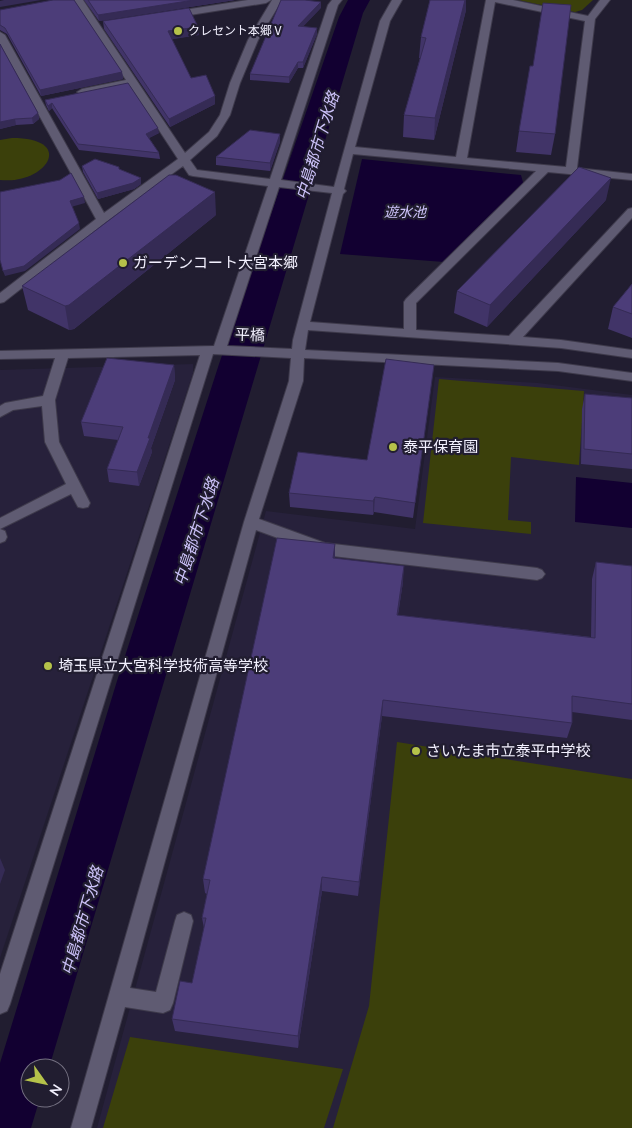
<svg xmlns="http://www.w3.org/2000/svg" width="632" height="1128" viewBox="0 0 632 1128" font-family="'Nunito Sans','Noto Sans JP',sans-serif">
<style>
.built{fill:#27213b}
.green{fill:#3b400b}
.water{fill:#120031}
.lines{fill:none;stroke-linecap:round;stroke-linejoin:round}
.minor-casing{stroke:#3e3a4b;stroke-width:2}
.minor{fill:#5f5b72;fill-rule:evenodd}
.wall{fill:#413468}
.shaded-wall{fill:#352b55}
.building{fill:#4c3d79;stroke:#352b55}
.poi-dot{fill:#b5c24a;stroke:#211d30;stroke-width:2}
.labels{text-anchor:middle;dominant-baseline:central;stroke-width:4.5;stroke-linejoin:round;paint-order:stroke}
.far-poi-label{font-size:12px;fill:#f2f0fe;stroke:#211d30;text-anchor:start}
.far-water-label{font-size:14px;font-style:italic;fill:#ccc2f9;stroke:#211d30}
.poi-label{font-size:15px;fill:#f2f0fe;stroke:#211d30;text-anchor:start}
.street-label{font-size:15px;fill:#f2f0fe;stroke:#211d30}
.water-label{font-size:16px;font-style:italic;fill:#ccc2f9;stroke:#211d30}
</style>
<rect width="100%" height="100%" fill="#211d30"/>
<g class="built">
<polygon points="193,364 193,373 0,958 0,370"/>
<polygon points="435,377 538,383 632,395 632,1128 97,1128 266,511 415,529"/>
</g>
<g class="green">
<polygon points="518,0 593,0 582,10 575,12"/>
<path d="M12,138c65,0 34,47 -12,42v-40z"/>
<polygon points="439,379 584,391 579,465 511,457 508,520 531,522 531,534 423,523"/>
<polygon points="397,742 632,779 632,1128 333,1128 369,1006"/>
<polygon points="130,1037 343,1069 324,1128 103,1128"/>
</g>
<g class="water">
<polygon points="348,0 370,0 363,13 49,1068 30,1068 30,1098 40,1098 31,1128 0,1128 0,1063 117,681 219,364 339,17"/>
<polygon points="362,159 521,175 524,186 444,262 340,254"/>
<polygon points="576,477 632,483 632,528 575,522"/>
</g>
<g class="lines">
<defs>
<g id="minor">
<path d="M73,0h10l102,153 24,-21 11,-17 10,-32 18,-43 24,-40h10l-24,40 -18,43 -10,32 -13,21 -27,24 7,10 73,9 58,-174 4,-5h10l-4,5 -57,175 53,7 46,-166 12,-21h10l-12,21 -35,126 101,10 30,-157h27l75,16 12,-16h10l-15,19 -18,149 55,6v6l-84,-8 -132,131v27l93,6 119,-127 4,-1v10l-109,119 38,3 71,10v8l-71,-10 -253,-18 -3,20 253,13 74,10v8l-74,-10 -254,-13 -1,23 -44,138 66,24 212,25 5,2 3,4 -3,4 -5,2 -213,-25 -68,-25 -126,458 26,4 19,-71 2,-6 7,-3 7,3 2,6 -20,82 -3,7 -7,3 -38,-6 -34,121h-20l173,-606 45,-141 2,-23 -78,-4 -203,650 -3,7 -7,3v-40l200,-619 -132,3 -13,42 4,42 31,61 -2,4 -5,1 -5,-1 -7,-13 -71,35v-11l66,-34 -21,-42 -3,-36 -29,4 -13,7v-11l5,-3 38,-7 12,-38 -55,1v-8l214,-5 54,-160 -75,-10 -4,-1 -6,-9 -77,56 -102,80 -4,1v-10l96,-74 -96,-175v-12l5,3 99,178 74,-54 -48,-73 -48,9 -5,-3 5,-3 44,-9zM495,2l90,19 -19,146 -99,-9zM353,154l183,17 -130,128 -2,3v27l-94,-7 33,-128 3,-3 -2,-2zM279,187l53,6 -39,147 -1,9 -65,-3z"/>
<polygon points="248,0 271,0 266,3 171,18 166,15 171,12"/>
<polygon points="0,529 5,531 7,537 5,541 0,543"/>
</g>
</defs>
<use href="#minor" class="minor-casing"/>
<use href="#minor" class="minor"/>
</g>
<g class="wall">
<polygon points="84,0 235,0 99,21"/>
<polygon points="430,0 466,0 466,10 434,140 403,137 404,115 420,58 419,58 421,37"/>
<polygon points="321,8 303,26 317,34 303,68 298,68 289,83 250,80 250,74"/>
<polygon points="0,10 122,72 123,79 41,96 7,34 0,30"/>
<polygon points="103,21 199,35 171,39 191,78 215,96 215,104 170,127 104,29"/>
<polygon points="0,44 38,113 39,119 33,124 16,125 0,129"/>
<polygon points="45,100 159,133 149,138 159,153 160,159 79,150 52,108 49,111 46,105"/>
<polygon points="519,131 555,134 551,155 516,152"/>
<polygon points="280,134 280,142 270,171 216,165 216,157"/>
<polygon points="82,166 119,169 141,178 141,184 134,189 98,199 83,172"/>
<polygon points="606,200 487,327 454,313 457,291"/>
<polygon points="216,215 74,329 69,330 28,310 22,286"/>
<polygon points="632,284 632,338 608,329 613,307"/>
<polygon points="174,365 175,380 151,448 152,452 139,486 109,482 107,469 118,440 84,436 81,422"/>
<polygon points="432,380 413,518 374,512 373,515 290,507 289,493 367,460"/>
<polygon points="585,394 632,398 632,469 581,464 582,409"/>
<polygon points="335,544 335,558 403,582 398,615 591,637 592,579 596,562 632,566 632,720 572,712 572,723 567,738 382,716 358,896 322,891 298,1048 175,1031 172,1019 192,983 204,928 202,918 207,894 205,893 203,879"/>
</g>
<g class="shaded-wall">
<polygon points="4,0 41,0 0,7 0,1"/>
<polygon points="194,0 235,0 99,21 98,15"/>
<polygon points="465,0 466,0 466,10 434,140 435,118"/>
<polygon points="321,2 321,8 298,32 298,26"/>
<polygon points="198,27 199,35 168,40 168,31"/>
<polygon points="317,28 317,34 303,68 303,62"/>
<polygon points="298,62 298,68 289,83 289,77"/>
<polygon points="122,72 123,79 41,96 40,90"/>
<polygon points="215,96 215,104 170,127 169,119"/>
<polygon points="52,103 52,108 49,111 48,106"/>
<polygon points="38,113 39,119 33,124 32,118"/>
<polygon points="15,119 16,125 0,129 0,122"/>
<polygon points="158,128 159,133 147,139 146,134"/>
<polygon points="280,134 280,142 270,171 270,163"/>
<polygon points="141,178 141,184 134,189 98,199 97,193"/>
<polygon points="611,178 606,200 487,327 490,305"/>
<polygon points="215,192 216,215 74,329 69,330 65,306"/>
<polygon points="84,197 85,203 71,207 70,201"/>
<polygon points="79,223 80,229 25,271 5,276 3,271"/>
<polygon points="174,365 175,380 151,448 152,452 139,486 137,472 148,438"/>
<polygon points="375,497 374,512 373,515 373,501"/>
<polygon points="335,544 335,561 333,558"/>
<polygon points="404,566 403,582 395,632 397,615"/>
<polygon points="383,700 382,716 358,896 359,882"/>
<polygon points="0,858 5,870 0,884"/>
<polygon points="322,877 322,891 298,1048 298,1036"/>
</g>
<g class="building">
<polygon points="53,0 74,0 122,72 40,90 5,28 0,25 0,10"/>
<polygon points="88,0 194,0 98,15"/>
<polygon points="281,0 305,0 321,2 298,26 317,28 303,62 298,62 289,77 250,74"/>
<polygon points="430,0 465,0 435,118 404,115 426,38 421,37"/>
<polygon points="543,3 571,5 555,134 519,131 530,66 533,66"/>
<polygon points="189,8 198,27 168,31 191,78 206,75 215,96 169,119 103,21"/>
<polygon points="0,44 38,113 32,118 15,119 0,122"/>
<polygon points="128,83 158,128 146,134 159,153 78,144 52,103 48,106 45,100"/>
<polygon points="250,130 280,134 270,163 216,157"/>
<polygon points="95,159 119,167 119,169 141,178 133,183 97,193 82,166"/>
<polygon points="579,167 611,178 490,305 457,291"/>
<polygon points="71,173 84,197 70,201 79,223 24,266 3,271 0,260 0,192 60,180"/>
<polygon points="169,175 176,175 215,192 69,305 65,306 22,286"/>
<polygon points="632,284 632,314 613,307"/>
<polygon points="107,358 174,365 148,438 150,438 137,472 107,469 123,427 81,422"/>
<polygon points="386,359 434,365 415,503 375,497 373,501 289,493 298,452 367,460"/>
<polygon points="585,394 632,398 632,454 584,449"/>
<polygon points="277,538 335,544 333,558 404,566 397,615 595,638 596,562 632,566 632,704 572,696 572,723 383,700 359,882 322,877 298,1036 172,1019 180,981 192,983 206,918 202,918 210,880 203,879"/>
</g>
<g class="poi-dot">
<circle cx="178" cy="31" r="5"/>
<circle cx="123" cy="263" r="5"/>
<circle cx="393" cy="447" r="5"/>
<circle cx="48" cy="666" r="5"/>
<circle cx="416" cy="751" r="5"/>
</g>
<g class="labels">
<g class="far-poi-label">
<text x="188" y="31">クレセント本郷Ⅴ</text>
</g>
<g class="far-water-label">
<text x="405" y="212">遊水池</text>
</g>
<g class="poi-label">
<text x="133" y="263">ガーデンコート大宮本郷</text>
<text x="403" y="447">泰平保育園</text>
<text x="58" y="666">埼玉県立大宮科学技術高等学校</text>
<text x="426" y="751">さいたま市立泰平中学校</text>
</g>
<g class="street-label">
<text transform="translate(250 335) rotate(2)">平橋</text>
</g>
<g class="water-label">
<text transform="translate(318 146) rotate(-73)">中島都市下水路</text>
<text transform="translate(197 532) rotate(-72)">中島都市下水路</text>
<text transform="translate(83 921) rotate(-74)">中島都市下水路</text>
</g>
</g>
<g transform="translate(45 1083) rotate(123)"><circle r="24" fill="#211d30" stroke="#757182"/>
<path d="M0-4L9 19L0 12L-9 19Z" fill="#b5c24a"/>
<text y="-8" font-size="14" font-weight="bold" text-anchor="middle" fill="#f2f0fe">N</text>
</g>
</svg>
